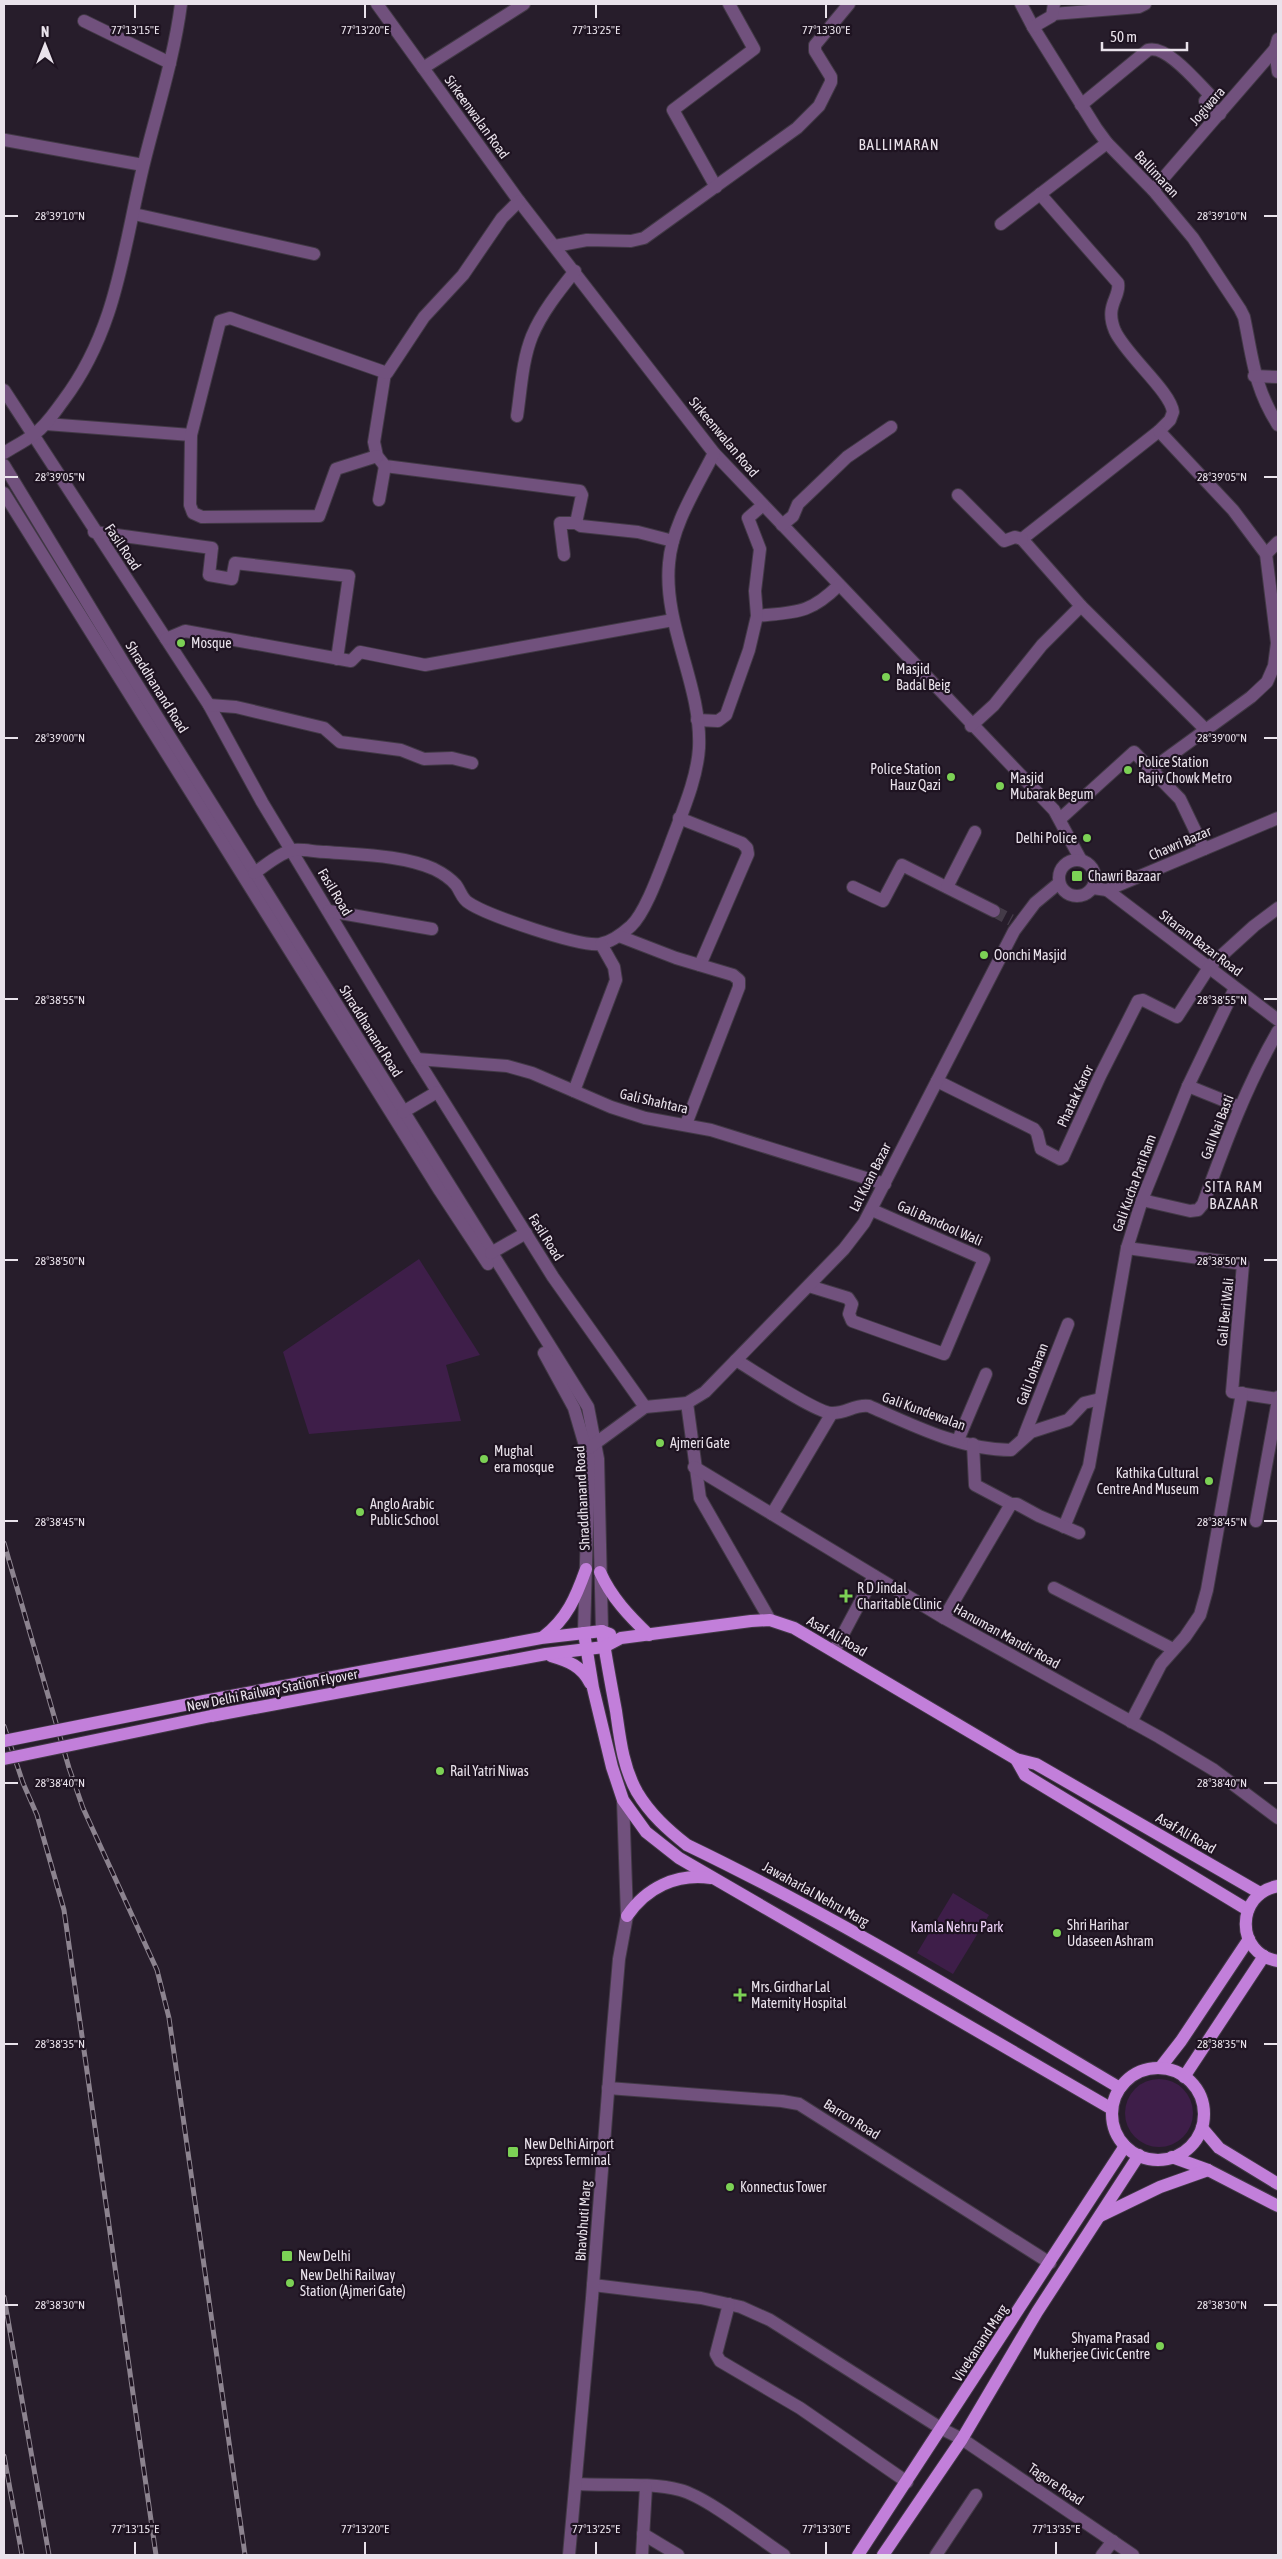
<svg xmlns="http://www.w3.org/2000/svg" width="1282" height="2559" viewBox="0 0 1282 2559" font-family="'Asap Condensed',sans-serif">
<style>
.green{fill:#3e1e49}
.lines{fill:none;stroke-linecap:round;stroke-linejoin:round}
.minor-tunnel{stroke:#443b48;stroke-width:12;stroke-dasharray:12 6;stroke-linecap:butt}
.minor-casing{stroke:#423946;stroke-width:14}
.major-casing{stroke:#423946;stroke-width:14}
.minor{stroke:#71517d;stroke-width:12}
.major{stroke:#c27fda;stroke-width:12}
.rail-casing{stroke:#8c838f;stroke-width:5}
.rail{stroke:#1e1321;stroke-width:3;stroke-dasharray:9;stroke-linecap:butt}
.major-bridge-casing{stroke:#423946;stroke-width:14;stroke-linecap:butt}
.major-bridge{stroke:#c27fda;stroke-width:12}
.ticks{fill:none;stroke:#e9e2eb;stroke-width:2}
.poi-dot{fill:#7cd155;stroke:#1e1321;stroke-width:2}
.labels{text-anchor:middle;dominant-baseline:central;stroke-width:4.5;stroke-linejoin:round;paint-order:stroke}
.street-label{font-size:14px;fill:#e9e2eb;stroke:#1e1321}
.poi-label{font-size:14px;fill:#e9e2eb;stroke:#1e1321;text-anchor:start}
.park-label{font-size:14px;fill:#edd3f7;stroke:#1e1321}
.neighbourhood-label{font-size:15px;letter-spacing:1px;fill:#e9e2eb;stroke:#1e1321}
.ticks-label{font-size:12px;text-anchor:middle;fill:#e9e2eb;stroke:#1e1321;stroke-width:4.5;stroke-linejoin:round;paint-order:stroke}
</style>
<rect width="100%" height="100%" fill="#271d2b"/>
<g class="green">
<polygon points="419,1259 480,1355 446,1365 461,1421 309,1434 283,1352"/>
<polygon points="953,1893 989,1915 953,1974 917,1953"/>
<circle cx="1159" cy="2113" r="34"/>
</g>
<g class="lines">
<polyline class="minor-tunnel" points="994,911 1011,920"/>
<defs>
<g id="minor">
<polyline points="377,4 519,201 714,453 1054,810 1081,860"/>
<path d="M1021,4l12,23 63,101 11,15 46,47 40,48 47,71 4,8c9,43 10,70 34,108"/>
<polyline points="1053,14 1139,7 1145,4"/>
<polyline points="84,21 170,63"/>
<polyline points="1033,27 1052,16 1054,4"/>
<polyline points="1275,49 1278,72"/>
<polyline points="423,68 524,4"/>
<path d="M1081,105l67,-55c18,-6 49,32 62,45l-5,6 15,13"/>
<polyline points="5,140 143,165"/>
<polyline points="716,187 673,110 754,49 729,4"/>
<polyline points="1153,190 1275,49 1278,39"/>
<path d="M1040,194l78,89c3,14 -14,22 -3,48 11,24 56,61 58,81l-3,8 -11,11 -137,108 59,67 124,123"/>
<polyline points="134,214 314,254"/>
<polyline points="1001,224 1107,143"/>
<polyline points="555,246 587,240 631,241 644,238 797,128 819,106 831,82 831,77 815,51 815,45 849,4"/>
<polyline points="385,373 374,442 377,456 385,466 580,491 582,495 576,523 581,526 638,532 673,541"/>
<polyline points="1254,376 1278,377"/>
<polyline points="4,390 209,705 262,802 417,1059 553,1277 645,1407"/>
<path d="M517,416c4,-26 5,-55 15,-80 10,-24 27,-45 43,-65"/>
<polyline points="46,424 191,435"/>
<path d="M4,453c9,-6 20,-11 29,-18 13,-9 21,-22 30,-34 55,-73 60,-153 81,-238 13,-53 30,-105 37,-159"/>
<polyline points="377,456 336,469 319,516 202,517 193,513 190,505 191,435 220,321 230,318 387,373 424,317 463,275 502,218 519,201"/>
<polyline points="4,465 125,665 588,1407 598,1459 602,1631"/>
<polyline points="4,493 440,1191 488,1264"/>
<polyline points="958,495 1004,541 1015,537 1022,539"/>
<polyline points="379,500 385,466"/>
<polyline points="782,525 793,516 798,504 847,457 891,427"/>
<polyline points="94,532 212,548 209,575 232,579 235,563 349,576 337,659"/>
<polyline points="1266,554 1278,542"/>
<polyline points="564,555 560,523 576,523"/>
<path d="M757,616c39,-4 53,-2 82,-31"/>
<polyline points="166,639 185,631 351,661 360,652 425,665 673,620"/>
<polyline points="209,705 236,707 324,728 340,742 401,750 424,759 452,758 472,763"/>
<polyline points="697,720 718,721 726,715 749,650 757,616 755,591 760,549 748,518 763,505"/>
<polyline points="971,726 994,705 1042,645 1081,606"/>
<polyline points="1152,769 1251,697 1267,682 1274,666 1277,643 1266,554 1233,510 1159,431"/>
<polyline points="679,818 742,843 747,848 748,854 700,965"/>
<polyline points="1060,819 1134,752 1180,799 1204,849"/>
<circle cx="1077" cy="878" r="18"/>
<path d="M254,873c11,-7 28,-22 40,-23 10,-1 21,2 32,2 34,3 76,3 108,17 8,4 16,9 22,16 5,7 6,14 13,18 18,12 110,44 131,41 12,-2 22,-10 31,-18 15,-14 30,-58 38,-78 11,-31 28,-67 30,-100 3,-63 -36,-122 -30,-185 3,-38 28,-76 45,-110"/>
<polyline points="853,887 883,901 902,865 994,911"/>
<polyline points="947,887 975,832"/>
<polyline points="1093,888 1107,890 1278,818"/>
<polyline points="1107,890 1278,1020"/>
<polyline points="329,911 432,929"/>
<polyline points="619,936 676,958 733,975 739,980 739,987 686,1124"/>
<polyline points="417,1059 507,1066 532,1073 611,1107 645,1118 711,1130 885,1184"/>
<polyline points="937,1081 1034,1129 1037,1133 1041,1149 1060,1159 1063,1157 1100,1076 1138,1001 1143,1000 1177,1017 1210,966 1254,926 1278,908"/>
<polyline points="1188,1086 1240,1107"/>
<polyline points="574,1091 616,980 614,967 601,944"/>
<polyline points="403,1112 437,1092"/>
<path d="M1142,1200l48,11 8,-1 5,-6c22,-60 43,-118 75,-173"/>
<polyline points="1127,1248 1243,1264 1232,1392 1278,1399 1278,1397"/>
<polyline points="491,1253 526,1233"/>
<polyline points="809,1286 848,1298 852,1304 849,1314 852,1321 944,1354 984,1259 872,1210"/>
<polyline points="544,1353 574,1408 589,1459 584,1633"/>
<path d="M736,1360c18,11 79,52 95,53 15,1 23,-9 38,-7 43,19 93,44 142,44l20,-18 37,-12 16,-17 16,-4"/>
<polyline points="687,1403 700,1498 770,1620"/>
<polyline points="1024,1436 1068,1324"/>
<polyline points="958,1440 986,1374"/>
<polyline points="973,1444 975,1485 1011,1504"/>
<polyline points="589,1448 645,1407 687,1403 705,1392 844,1249 864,1223 1014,931 1035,903 1059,883"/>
<polyline points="694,1467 944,1618 1159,1737 1214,1770 1278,1818"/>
<polyline points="772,1514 832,1413"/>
<polyline points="1256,1521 1278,1400"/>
<polyline points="1064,1527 1089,1466 1127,1248 1142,1200 1188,1086 1235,988"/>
<polyline points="1054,1588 1173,1649"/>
<polyline points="944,1618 1011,1504 1017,1504 1039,1516 1079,1533"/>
<polyline points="834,1651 874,1576"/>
<polyline points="1131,1722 1161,1664 1185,1637 1200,1615 1207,1590 1242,1393"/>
<polyline points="608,2088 782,2101 799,2104 1050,2263"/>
<polyline points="593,2285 701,2298 741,2307 770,2320 942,2429 962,2439 1133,2555"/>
<polyline points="729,2304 716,2354 720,2361 800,2408 907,2482"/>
<path d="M576,2484c31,2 75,-2 104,6 27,7 78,48 104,65"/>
<polyline points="643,2534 678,2555"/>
<polyline points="569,2555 592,2298 612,2041 619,1959 627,1916 623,1800"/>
<polyline points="642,2555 646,2487"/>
<polyline points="936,2555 976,2495"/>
<polyline points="1102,2555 1113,2541"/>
</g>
<g id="major">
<path d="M600,1572c11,25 29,44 49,63"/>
<path d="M602,1631c4,27 9,53 14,80 4,28 7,56 21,81 13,22 31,38 50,53 150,72 291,159 433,243"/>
<polyline points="584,1633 593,1688 612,1767 623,1800 646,1832 679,1858 1112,2109"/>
<path d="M543,1637c24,-18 33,-40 43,-68"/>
<path d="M551,1656c17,5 31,10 39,27"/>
<polyline points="204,1701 541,1638 602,1631 610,1634"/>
<polyline points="211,1716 546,1654 604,1647 621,1638 751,1621 770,1620 794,1628 1016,1759 1036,1764 1260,1893"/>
<polyline points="1016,1759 1025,1775 1248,1910"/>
<path d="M1278,1886c-43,8 -43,68 0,75"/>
<path d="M627,1916c19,-28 49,-43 84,-38"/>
<polyline points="1160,2068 1181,2041 1249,1939"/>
<circle cx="1158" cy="2114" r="46"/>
<polyline points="1184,2077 1264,1956"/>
<polyline points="1202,2128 1219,2148 1278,2184"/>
<polyline points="1172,2157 1208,2170 1278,2206"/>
<polyline points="1100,2216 1160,2187 1208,2170"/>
<polyline points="858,2555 1125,2146"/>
<polyline points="883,2555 962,2439 1037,2312 1139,2155"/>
</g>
</defs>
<use href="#minor" class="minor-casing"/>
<use href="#major" class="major-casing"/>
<use href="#minor" class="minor"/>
<use href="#major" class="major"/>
<defs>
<g id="rail">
<polyline points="4,1543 69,1768 83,1808 157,1970 169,2018 245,2555"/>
<polyline points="4,1726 23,1783 37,1815 64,1910 156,2555"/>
<polyline points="4,2297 49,2555"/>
<polyline points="4,2456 22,2555"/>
</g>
</defs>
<use href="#rail" class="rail-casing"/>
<use href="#rail" class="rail"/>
<defs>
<g id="major-bridge">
<polyline points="4,1741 204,1701"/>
<polyline points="4,1759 211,1716"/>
</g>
</defs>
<use href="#major-bridge" class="major-bridge-casing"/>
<use href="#major-bridge" class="major-bridge"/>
</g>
<path class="ticks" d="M135,5v13M365,5v13M596,5v13M826,5v13M5,216h13M1264,216h13M5,477h13M1264,477h13M5,738h13M1264,738h13M5,999h13M1264,999h13M5,1260h13M1264,1260h13M5,1521h13M1264,1521h13M5,1783h13M1264,1783h13M5,2044h13M1264,2044h13M5,2305h13M1264,2305h13M135,2542v12M365,2542v12M596,2542v12M826,2542v12M1056,2542v12"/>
<g class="poi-dot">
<circle cx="181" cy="643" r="5"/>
<circle cx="886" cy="677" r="5"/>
<circle cx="1128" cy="770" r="5"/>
<circle cx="951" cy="777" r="5"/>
<circle cx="1000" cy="786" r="5"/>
<circle cx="1087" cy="838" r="5"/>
<rect x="1071" y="870" width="12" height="12" rx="2.5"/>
<circle cx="984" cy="955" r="5"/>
<circle cx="660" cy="1443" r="5"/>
<circle cx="484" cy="1459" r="5"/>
<circle cx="1209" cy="1481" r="5"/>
<circle cx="360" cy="1512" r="5"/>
<path d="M843.5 1588.5h5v5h5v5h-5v5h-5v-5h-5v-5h5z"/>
<circle cx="440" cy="1771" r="5"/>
<circle cx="1057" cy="1933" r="5"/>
<path d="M737.5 1987.5h5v5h5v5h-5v5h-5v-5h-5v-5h5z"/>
<rect x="507" y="2146" width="12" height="12" rx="2.5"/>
<circle cx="730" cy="2187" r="5"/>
<rect x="281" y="2250" width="12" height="12" rx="2.5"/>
<circle cx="290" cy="2283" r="5"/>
<circle cx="1160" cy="2346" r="5"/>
</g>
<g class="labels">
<g class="street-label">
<text transform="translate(1207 106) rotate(-49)">Jogiwara</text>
<text transform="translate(477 117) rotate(54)">Sirkeenwalan Road</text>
<text transform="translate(1157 174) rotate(47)">Ballimaran</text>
<text transform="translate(724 437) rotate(50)">Sirkeenwalan Road</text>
<text transform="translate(123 547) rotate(56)">Fasil Road</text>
<text transform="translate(157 687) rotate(58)">Shraddhanand Road</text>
<text transform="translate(1180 843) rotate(-23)">Chawri Bazar</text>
<text transform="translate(335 892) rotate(59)">Fasil Road</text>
<text transform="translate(1201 943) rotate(37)">Sitaram Bazar Road</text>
<text transform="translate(371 1031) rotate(58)">Shraddhanand Road</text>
<text transform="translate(1075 1096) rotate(-65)">Phatak Karor</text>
<text transform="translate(654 1101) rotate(13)">Gali Shahtara</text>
<text transform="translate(1217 1127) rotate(-69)">Gali Nai Basti</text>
<text transform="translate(870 1177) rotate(-63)">Lal Kuan Bazar</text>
<text transform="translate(1134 1183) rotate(-70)">Gali Kucha Pati Ram</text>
<text transform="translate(940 1223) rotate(24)">Gali Bandool Wali</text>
<text transform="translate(546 1237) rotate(58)">Fasil Road</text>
<text transform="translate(1225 1312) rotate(-84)">Gali Beri Wali</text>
<text transform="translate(1032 1374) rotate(-69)">Gali Loharan</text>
<text transform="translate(924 1411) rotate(20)">Gali Kundewalan</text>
<text transform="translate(582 1498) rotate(-93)">Shraddhanand Road</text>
<text transform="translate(837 1636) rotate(30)">Asaf Ali Road</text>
<text transform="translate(1007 1636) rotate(29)">Hanuman Mandir Road</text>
<text transform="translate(272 1690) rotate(-11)">New Delhi Railway Station Flyover</text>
<text transform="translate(1186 1833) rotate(30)">Asaf Ali Road</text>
<text transform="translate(816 1894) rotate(29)">Jawaharlal Nehru Marg</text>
<text transform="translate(852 2119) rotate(32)">Barron Road</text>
<text transform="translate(583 2221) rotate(-86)">Bhavbhuti Marg</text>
<text transform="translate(980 2343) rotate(-57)">Vivekanand Marg</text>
<text transform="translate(1056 2484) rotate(34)">Tagore Road</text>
</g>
<g class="poi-label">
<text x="191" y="643">Mosque</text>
<text x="896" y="669">Masjid<tspan x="896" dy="16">Badal Beig</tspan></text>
<text x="1138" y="762">Police Station<tspan x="1138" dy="16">Rajiv Chowk Metro</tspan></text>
<text x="941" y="769" text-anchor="end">Police Station<tspan x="941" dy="16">Hauz Qazi</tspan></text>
<text x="1010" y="778">Masjid<tspan x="1010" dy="16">Mubarak Begum</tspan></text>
<text x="1077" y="838" text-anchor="end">Delhi Police</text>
<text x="1088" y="876">Chawri Bazaar</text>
<text x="994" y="955">Oonchi Masjid</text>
<text x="670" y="1443">Ajmeri Gate</text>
<text x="494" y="1451">Mughal<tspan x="494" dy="16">era mosque</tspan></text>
<text x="1199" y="1473" text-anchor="end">Kathika Cultural<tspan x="1199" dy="16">Centre And Museum</tspan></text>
<text x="370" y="1504">Anglo Arabic<tspan x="370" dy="16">Public School</tspan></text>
<text x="857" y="1588">R D Jindal<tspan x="857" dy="16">Charitable Clinic</tspan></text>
<text x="450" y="1771">Rail Yatri Niwas</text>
<text x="1067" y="1925">Shri Harihar<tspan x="1067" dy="16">Udaseen Ashram</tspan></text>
<text x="751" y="1987">Mrs. Girdhar Lal<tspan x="751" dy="16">Maternity Hospital</tspan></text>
<text x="524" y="2144">New Delhi Airport<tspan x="524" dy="16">Express Terminal</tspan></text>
<text x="740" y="2187">Konnectus Tower</text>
<text x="298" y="2256">New Delhi</text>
<text x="300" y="2275">New Delhi Railway<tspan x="300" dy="16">Station (Ajmeri Gate)</tspan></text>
<text x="1150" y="2338" text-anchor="end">Shyama Prasad<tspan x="1150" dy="16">Mukherjee Civic Centre</tspan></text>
</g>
<g class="park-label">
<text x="957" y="1927">Kamla Nehru Park</text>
</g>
<g class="neighbourhood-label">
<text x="899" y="144">BALLIMARAN</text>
<text x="1234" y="1186">SITA RAM<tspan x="1234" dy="17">BAZAAR</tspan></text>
</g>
</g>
<g class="ticks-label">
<text x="135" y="34">77°13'15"E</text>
<text x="365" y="34">77°13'20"E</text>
<text x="596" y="34">77°13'25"E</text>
<text x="826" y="34">77°13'30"E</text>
<text x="60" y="220">28°39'10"N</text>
<text x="1222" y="220">28°39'10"N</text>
<text x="60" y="481">28°39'05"N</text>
<text x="1222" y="481">28°39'05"N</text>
<text x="60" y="742">28°39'00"N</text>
<text x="1222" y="742">28°39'00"N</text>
<text x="60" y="1004">28°38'55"N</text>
<text x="1222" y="1004">28°38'55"N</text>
<text x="60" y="1265">28°38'50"N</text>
<text x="1222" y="1265">28°38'50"N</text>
<text x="60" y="1526">28°38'45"N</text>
<text x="1222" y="1526">28°38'45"N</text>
<text x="60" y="1787">28°38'40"N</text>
<text x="1222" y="1787">28°38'40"N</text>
<text x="60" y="2048">28°38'35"N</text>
<text x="1222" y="2048">28°38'35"N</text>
<text x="60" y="2309">28°38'30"N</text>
<text x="1222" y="2309">28°38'30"N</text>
<text x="135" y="2533">77°13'15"E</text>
<text x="365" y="2533">77°13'20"E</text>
<text x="596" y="2533">77°13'25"E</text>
<text x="826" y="2533">77°13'30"E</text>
<text x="1056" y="2533">77°13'35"E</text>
</g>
<rect width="1282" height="2559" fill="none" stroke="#e9e2eb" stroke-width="10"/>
<g transform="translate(45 45)" stroke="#1e1321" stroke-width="4" paint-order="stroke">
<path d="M0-4L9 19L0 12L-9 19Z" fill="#e9e2eb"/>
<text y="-8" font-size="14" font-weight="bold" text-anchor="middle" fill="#e9e2eb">N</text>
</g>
<path d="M1102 42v8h85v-8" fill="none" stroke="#e9e2eb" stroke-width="2.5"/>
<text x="1110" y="42" font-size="15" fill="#e9e2eb" stroke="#1e1321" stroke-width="4" paint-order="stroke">50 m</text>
</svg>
